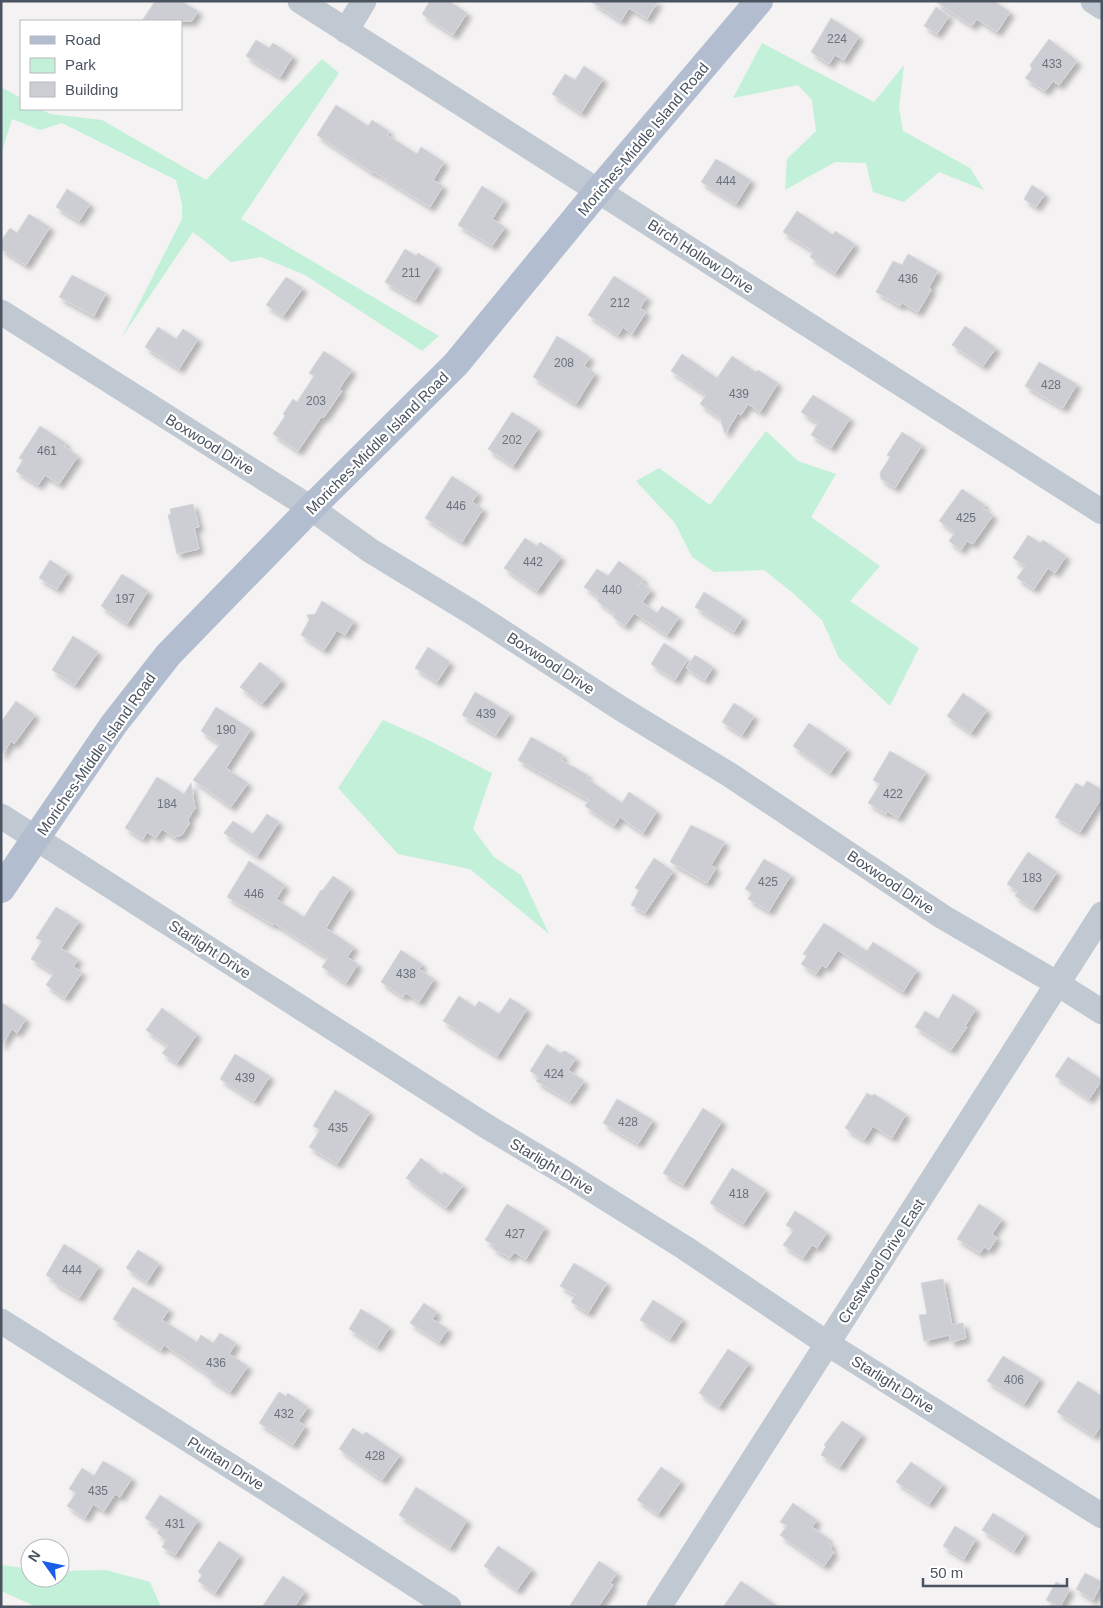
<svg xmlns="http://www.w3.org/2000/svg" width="1103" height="1608" viewBox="0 0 1103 1608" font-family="Helvetica,sans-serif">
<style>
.green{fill:#c2f0d9}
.building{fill:#ccced4;stroke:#d6d8dd;filter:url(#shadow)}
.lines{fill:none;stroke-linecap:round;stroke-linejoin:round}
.minor{stroke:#c0c8d1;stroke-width:25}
.major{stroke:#b2bed0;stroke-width:28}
.labels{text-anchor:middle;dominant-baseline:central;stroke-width:4.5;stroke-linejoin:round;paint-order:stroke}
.number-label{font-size:12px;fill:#6a727d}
.street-label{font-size:15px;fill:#4a5360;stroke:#fff}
</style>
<defs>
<filter id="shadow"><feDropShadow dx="4.5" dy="4.5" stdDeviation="2.5" flood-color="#0004"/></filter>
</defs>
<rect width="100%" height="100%" fill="#f4f2f2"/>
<g class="green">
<polygon points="762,43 874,102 904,65 899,108 903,131 970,168 984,190 939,172 904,202 873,192 866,163 835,162 785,190 787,159 816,131 812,100 798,85 733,98"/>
<polygon points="322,59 339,73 241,219 439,336 422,351 305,275 261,257 231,262 193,232 122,337 182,219 182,204 176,180 62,123 40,130 12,119 1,155 1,87 21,98 21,109 41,109 50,114 102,120 206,180"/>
<polygon points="766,431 798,461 836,474 811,517 880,566 850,601 919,648 890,706 839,658 822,620 793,593 764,570 714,572 692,557 675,523 636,481 659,468 710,505"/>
<polygon points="383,720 428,740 492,773 473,829 494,857 521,875 549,934 470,869 398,854 338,788"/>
<polygon points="1,1565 30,1569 30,1578 60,1578 60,1571 106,1570 150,1582 161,1607 37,1607 1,1591"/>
</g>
<g class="building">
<polygon points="155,1 181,1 198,11 192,21 142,21"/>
<polygon points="430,1 449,1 467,13 453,35 422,14"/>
<polygon points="590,1 658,1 647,19 629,8 621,21"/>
<polygon points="935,1 994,1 1010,12 997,32 977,19 972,26"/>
<polygon points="936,7 949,16 937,34 924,26"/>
<polygon points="831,18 859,36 844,60 835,55 829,64 811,52"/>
<polygon points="1049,39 1077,61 1059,85 1053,81 1045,91 1025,78 1032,69 1030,65"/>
<polygon points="256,40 269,48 273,43 293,56 280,77 246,56"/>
<polygon points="584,66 603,79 581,113 552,94 565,74 575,80"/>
<polygon points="336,105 368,126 372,120 389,131 387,135 417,154 421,147 444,162 433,180 443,186 430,207 374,172 373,173 317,135"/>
<polygon points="716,159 751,180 736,204 701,182"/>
<polygon points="1032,185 1045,194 1036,207 1024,199"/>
<polygon points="482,186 504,200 492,219 505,227 492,246 458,225"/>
<polygon points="67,189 90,204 79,221 56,207"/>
<polygon points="797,211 833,235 835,231 855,244 835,273 810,257 813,251 783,232"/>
<polygon points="29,214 50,227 26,265 1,249 1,241 10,228 17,233"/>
<polygon points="405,249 416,256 418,253 437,265 415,300 385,282"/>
<polygon points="908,254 938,271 929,287 931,290 918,312 902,303 900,306 876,292 893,261 902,265"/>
<polygon points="72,275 106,293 94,316 59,297"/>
<polygon points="614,276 647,297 640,308 646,312 632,334 623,327 618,335 588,315"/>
<polygon points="286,277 303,288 283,316 266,305"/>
<polygon points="965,326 996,348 983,366 952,345"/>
<polygon points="158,327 176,339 183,329 198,339 179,369 145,347"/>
<polygon points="557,336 590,357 584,366 595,373 576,404 533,377"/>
<polygon points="324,351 352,370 339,389 342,391 324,417 321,417 298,451 273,434 285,416 283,414 293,399 297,402 314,376 309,373"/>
<polygon points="682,354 717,378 732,356 756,372 758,370 778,383 760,412 748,404 741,415 738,413 725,434 720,418 700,404 706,395 671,371"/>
<polygon points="1039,362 1077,384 1063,408 1025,386"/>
<polygon points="813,395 850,418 831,448 811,435 818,423 801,412"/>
<polygon points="512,412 538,428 513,466 488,449"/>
<polygon points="40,426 66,443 64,446 78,456 59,484 45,475 38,485 16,471 23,460 19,458"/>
<polygon points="902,432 922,445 895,488 881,479 880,473 890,457 887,455"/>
<polygon points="452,476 478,493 472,502 483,509 462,542 425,518"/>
<polygon points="962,489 985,505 983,508 993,515 973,544 967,541 961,550 949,541 955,532 939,521"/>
<polygon points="193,504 199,527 194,528 199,549 177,554 168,515 171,514 170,509"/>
<polygon points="1028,535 1040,543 1043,540 1066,556 1055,573 1048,568 1034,589 1017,578 1025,566 1013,558"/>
<polygon points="525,538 537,546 540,542 561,557 537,591 504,568"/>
<polygon points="50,560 68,572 57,589 39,578"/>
<polygon points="619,561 643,579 638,586 641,582 651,590 642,602 657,613 662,606 679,617 667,635 634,613 625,626 613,617 615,614 597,601 599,597 584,587 597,569 608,576"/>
<polygon points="122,574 148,591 127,624 101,606"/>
<polygon points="704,592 743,617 734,632 695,607"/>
<polygon points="322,601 354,621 345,635 337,630 324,650 301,635 309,620 307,615 315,614"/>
<polygon points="73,636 98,652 75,685 52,670"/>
<polygon points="664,643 688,659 675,680 651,664"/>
<polygon points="428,647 450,662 437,682 415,668"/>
<polygon points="695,655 713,667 705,680 686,668"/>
<polygon points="260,662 282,680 262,704 240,687"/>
<polygon points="475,692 510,713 496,735 462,715"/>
<polygon points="963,693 987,710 971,733 947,716"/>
<polygon points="16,701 35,715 14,744 11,741 1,756 1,722"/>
<polygon points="734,703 754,716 742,735 722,722"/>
<polygon points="216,707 251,729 226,768 248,783 231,807 193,780 220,744 201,731"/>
<polygon points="809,723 847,749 830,773 793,746"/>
<polygon points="531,737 563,755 561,760 588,775 586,778 622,803 629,792 657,811 643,833 620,817 614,826 585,806 589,800 518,760"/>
<polygon points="890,751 926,772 898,818 887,811 886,814 868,803 880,784 873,780"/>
<polygon points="157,777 184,794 191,783 195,808 188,819 189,824 182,835 174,837 162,829 156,838 147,832 143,839 125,828"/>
<polygon points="1087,781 1102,790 1102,797 1080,832 1055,817 1076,783 1083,787"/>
<polygon points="267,814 279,822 257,856 224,833 233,821 253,834"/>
<polygon points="691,825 725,842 711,865 716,868 707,883 670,862"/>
<polygon points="1028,852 1057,872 1033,908 1015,896 1018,891 1007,884"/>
<polygon points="654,858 673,871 645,913 631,905 639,890 635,888"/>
<polygon points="764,859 791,875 769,911 748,899 752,893 745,889"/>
<polygon points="249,861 285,885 276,899 304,917 321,890 322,891 333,876 350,888 326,928 354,947 347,957 358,964 346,983 322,967 328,958 274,923 273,925 227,897"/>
<polygon points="56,907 79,921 61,948 78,959 73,967 82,972 65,998 46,985 54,973 31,959 42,941 36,938"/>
<polygon points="824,923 867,951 873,942 917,970 903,992 838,950 826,968 822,965 816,974 801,964 807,956 803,954"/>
<polygon points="401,950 422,964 419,969 434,979 419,1002 406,993 403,997 381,982"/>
<polygon points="953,994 976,1009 965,1026 967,1027 951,1050 915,1027 925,1011 938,1019"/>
<polygon points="459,996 475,1007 479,1001 499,1014 510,998 527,1009 497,1056 443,1021"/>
<polygon points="1,1002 26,1019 17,1033 12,1029 1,1046"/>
<polygon points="162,1008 197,1034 177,1063 162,1053 168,1046 146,1030"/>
<polygon points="547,1044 560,1053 565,1051 576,1058 568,1070 584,1081 570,1101 536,1081 539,1077 530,1071"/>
<polygon points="235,1054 270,1076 254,1101 220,1079"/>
<polygon points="1068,1057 1102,1080 1089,1099 1055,1076"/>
<polygon points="335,1090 370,1112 337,1164 309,1147 320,1130 313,1126"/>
<polygon points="867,1093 872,1096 874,1094 906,1114 892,1138 873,1126 864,1140 845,1128"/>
<polygon points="617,1099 653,1120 638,1144 603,1123"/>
<polygon points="703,1108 722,1121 683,1185 663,1173"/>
<polygon points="421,1158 442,1175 444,1172 463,1185 446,1208 406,1178"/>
<polygon points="732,1168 766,1190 743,1224 710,1203"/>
<polygon points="507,1204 545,1227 526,1259 514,1252 510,1258 492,1248 494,1245 485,1240"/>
<polygon points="979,1204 1002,1219 992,1234 997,1238 989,1250 984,1247 980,1253 957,1239"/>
<polygon points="795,1211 827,1232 817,1248 812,1245 803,1258 783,1245 794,1230 786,1225"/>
<polygon points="64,1244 99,1266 79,1298 53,1282 54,1280 46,1275"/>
<polygon points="138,1250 159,1263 147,1282 126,1268"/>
<polygon points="574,1263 607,1283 588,1313 571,1302 575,1295 560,1286"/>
<polygon points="943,1279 952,1325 963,1323 966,1338 951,1342 949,1335 924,1341 919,1315 927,1314 921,1283"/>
<polygon points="133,1287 169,1309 162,1320 197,1342 201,1335 213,1343 220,1333 236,1343 229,1354 248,1366 230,1392 207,1377 209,1375 164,1345 161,1350 113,1319"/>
<polygon points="653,1300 683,1319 670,1339 640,1320"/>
<polygon points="424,1303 437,1312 432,1319 448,1329 439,1342 410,1323"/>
<polygon points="361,1309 390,1327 377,1347 349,1329"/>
<polygon points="728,1349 749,1363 719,1407 699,1393"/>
<polygon points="1003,1356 1040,1378 1024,1404 987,1381"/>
<polygon points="1078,1381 1102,1396 1102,1424 1094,1436 1057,1412"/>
<polygon points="279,1392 286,1396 288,1393 308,1407 298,1421 305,1426 293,1445 259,1423"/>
<polygon points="842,1421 862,1434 840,1467 821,1455 826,1446 824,1445"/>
<polygon points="353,1428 363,1435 366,1432 400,1455 382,1480 339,1449"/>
<polygon points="103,1461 132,1478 120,1497 115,1494 104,1511 93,1504 85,1518 67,1506 76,1493 69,1489 82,1468 94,1476"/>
<polygon points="911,1462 943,1484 929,1504 896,1482"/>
<polygon points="661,1467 681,1481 658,1514 637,1500"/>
<polygon points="416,1487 467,1520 450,1548 399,1515"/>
<polygon points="160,1495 198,1520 175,1555 162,1547 166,1540 157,1533 160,1528 145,1518"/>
<polygon points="793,1503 817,1520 812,1527 828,1538 827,1541 832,1545 830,1549 834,1552 824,1566 780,1535 787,1526 780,1522"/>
<polygon points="993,1513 1025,1533 1014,1551 982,1530"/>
<polygon points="955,1526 976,1539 964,1559 943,1546"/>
<polygon points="219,1541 240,1555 215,1593 198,1581 202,1575 198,1572"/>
<polygon points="498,1546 532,1569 517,1590 484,1566"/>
<polygon points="599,1561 617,1573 610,1583 613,1585 598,1607 569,1607"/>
<polygon points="1085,1573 1102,1582 1093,1600 1076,1589"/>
<polygon points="283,1576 305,1591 294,1607 262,1607"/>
<polygon points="741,1581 779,1607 723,1607"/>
<polygon points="1056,1582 1070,1589 1060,1607 1046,1600"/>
</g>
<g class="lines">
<g class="minor">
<polyline points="300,1 1102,512"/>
<polyline points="1093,1 1102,7"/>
<polyline points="346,31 364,1"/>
<polyline points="1,312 311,508 371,551 473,613 620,708 730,775 943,917 1058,984 1102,1012"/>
<polyline points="1,816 486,1126 570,1176 685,1248 828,1344 1102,1516"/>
<polyline points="1,1321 268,1490 449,1607"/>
<polyline points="659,1607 1102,914"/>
</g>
<polyline class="major" points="1,889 114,724 168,655 311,508 456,364 598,191 759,1"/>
</g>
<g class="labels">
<g class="number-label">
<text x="837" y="39">224</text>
<text x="1052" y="64">433</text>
<text x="726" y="181">444</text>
<text x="411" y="273">211</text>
<text x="908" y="279">436</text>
<text x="620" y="303">212</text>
<text x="564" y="363">208</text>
<text x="1051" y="385">428</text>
<text x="739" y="394">439</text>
<text x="316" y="401">203</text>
<text x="512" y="440">202</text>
<text x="47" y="451">461</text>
<text x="456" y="506">446</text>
<text x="966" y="518">425</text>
<text x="533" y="562">442</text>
<text x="612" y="590">440</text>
<text x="125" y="599">197</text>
<text x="486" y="714">439</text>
<text x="226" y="730">190</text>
<text x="893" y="794">422</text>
<text x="167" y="804">184</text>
<text x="1032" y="878">183</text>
<text x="768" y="882">425</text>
<text x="254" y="894">446</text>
<text x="406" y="974">438</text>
<text x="554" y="1074">424</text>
<text x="245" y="1078">439</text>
<text x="628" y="1122">428</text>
<text x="338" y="1128">435</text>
<text x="739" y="1194">418</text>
<text x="515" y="1234">427</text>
<text x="72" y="1270">444</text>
<text x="216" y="1363">436</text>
<text x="1014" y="1380">406</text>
<text x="284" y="1414">432</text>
<text x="375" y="1456">428</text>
<text x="98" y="1491">435</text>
<text x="175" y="1524">431</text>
</g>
<g class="street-label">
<text transform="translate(643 139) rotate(-50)">Moriches-Middle Island Road</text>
<text transform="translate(701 256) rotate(33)">Birch Hollow Drive</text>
<text transform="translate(377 443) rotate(-45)">Moriches-Middle Island Road</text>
<text transform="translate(210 444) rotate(32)">Boxwood Drive</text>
<text transform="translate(551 663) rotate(33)">Boxwood Drive</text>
<text transform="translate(96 754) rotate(-55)">Moriches-Middle Island Road</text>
<text transform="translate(891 882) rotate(34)">Boxwood Drive</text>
<text transform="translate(210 949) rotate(33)">Starlight Drive</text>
<text transform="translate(552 1166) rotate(31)">Starlight Drive</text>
<text transform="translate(881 1261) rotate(-57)">Crestwood Drive East</text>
<text transform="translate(893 1384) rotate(32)">Starlight Drive</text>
<text transform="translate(226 1463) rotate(32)">Puritan Drive</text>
</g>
</g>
<rect width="1103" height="1608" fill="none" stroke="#4a5360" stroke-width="5"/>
<rect x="20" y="20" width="162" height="90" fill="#ffffff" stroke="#b7babf"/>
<rect x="30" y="36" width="25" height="8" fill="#b2bed0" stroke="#b7babf"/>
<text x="65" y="45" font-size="15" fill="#4a5360">Road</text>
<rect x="30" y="58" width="25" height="15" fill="#c2f0d9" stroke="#b7babf"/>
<text x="65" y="70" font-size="15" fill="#4a5360">Park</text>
<rect x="30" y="82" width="25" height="15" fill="#ccced4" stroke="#b7babf"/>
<text x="65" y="95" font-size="15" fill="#4a5360">Building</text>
<g transform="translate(45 1563) rotate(303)"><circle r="24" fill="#ffffff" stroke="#b7babf"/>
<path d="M0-4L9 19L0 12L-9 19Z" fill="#1a5de7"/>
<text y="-8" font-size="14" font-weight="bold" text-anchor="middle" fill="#4a5360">N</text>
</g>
<path d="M923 1578v8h144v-8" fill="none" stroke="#4a5360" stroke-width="2.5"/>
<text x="930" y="1578" font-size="15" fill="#4a5360" stroke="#ffffff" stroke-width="4" paint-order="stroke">50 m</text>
</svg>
